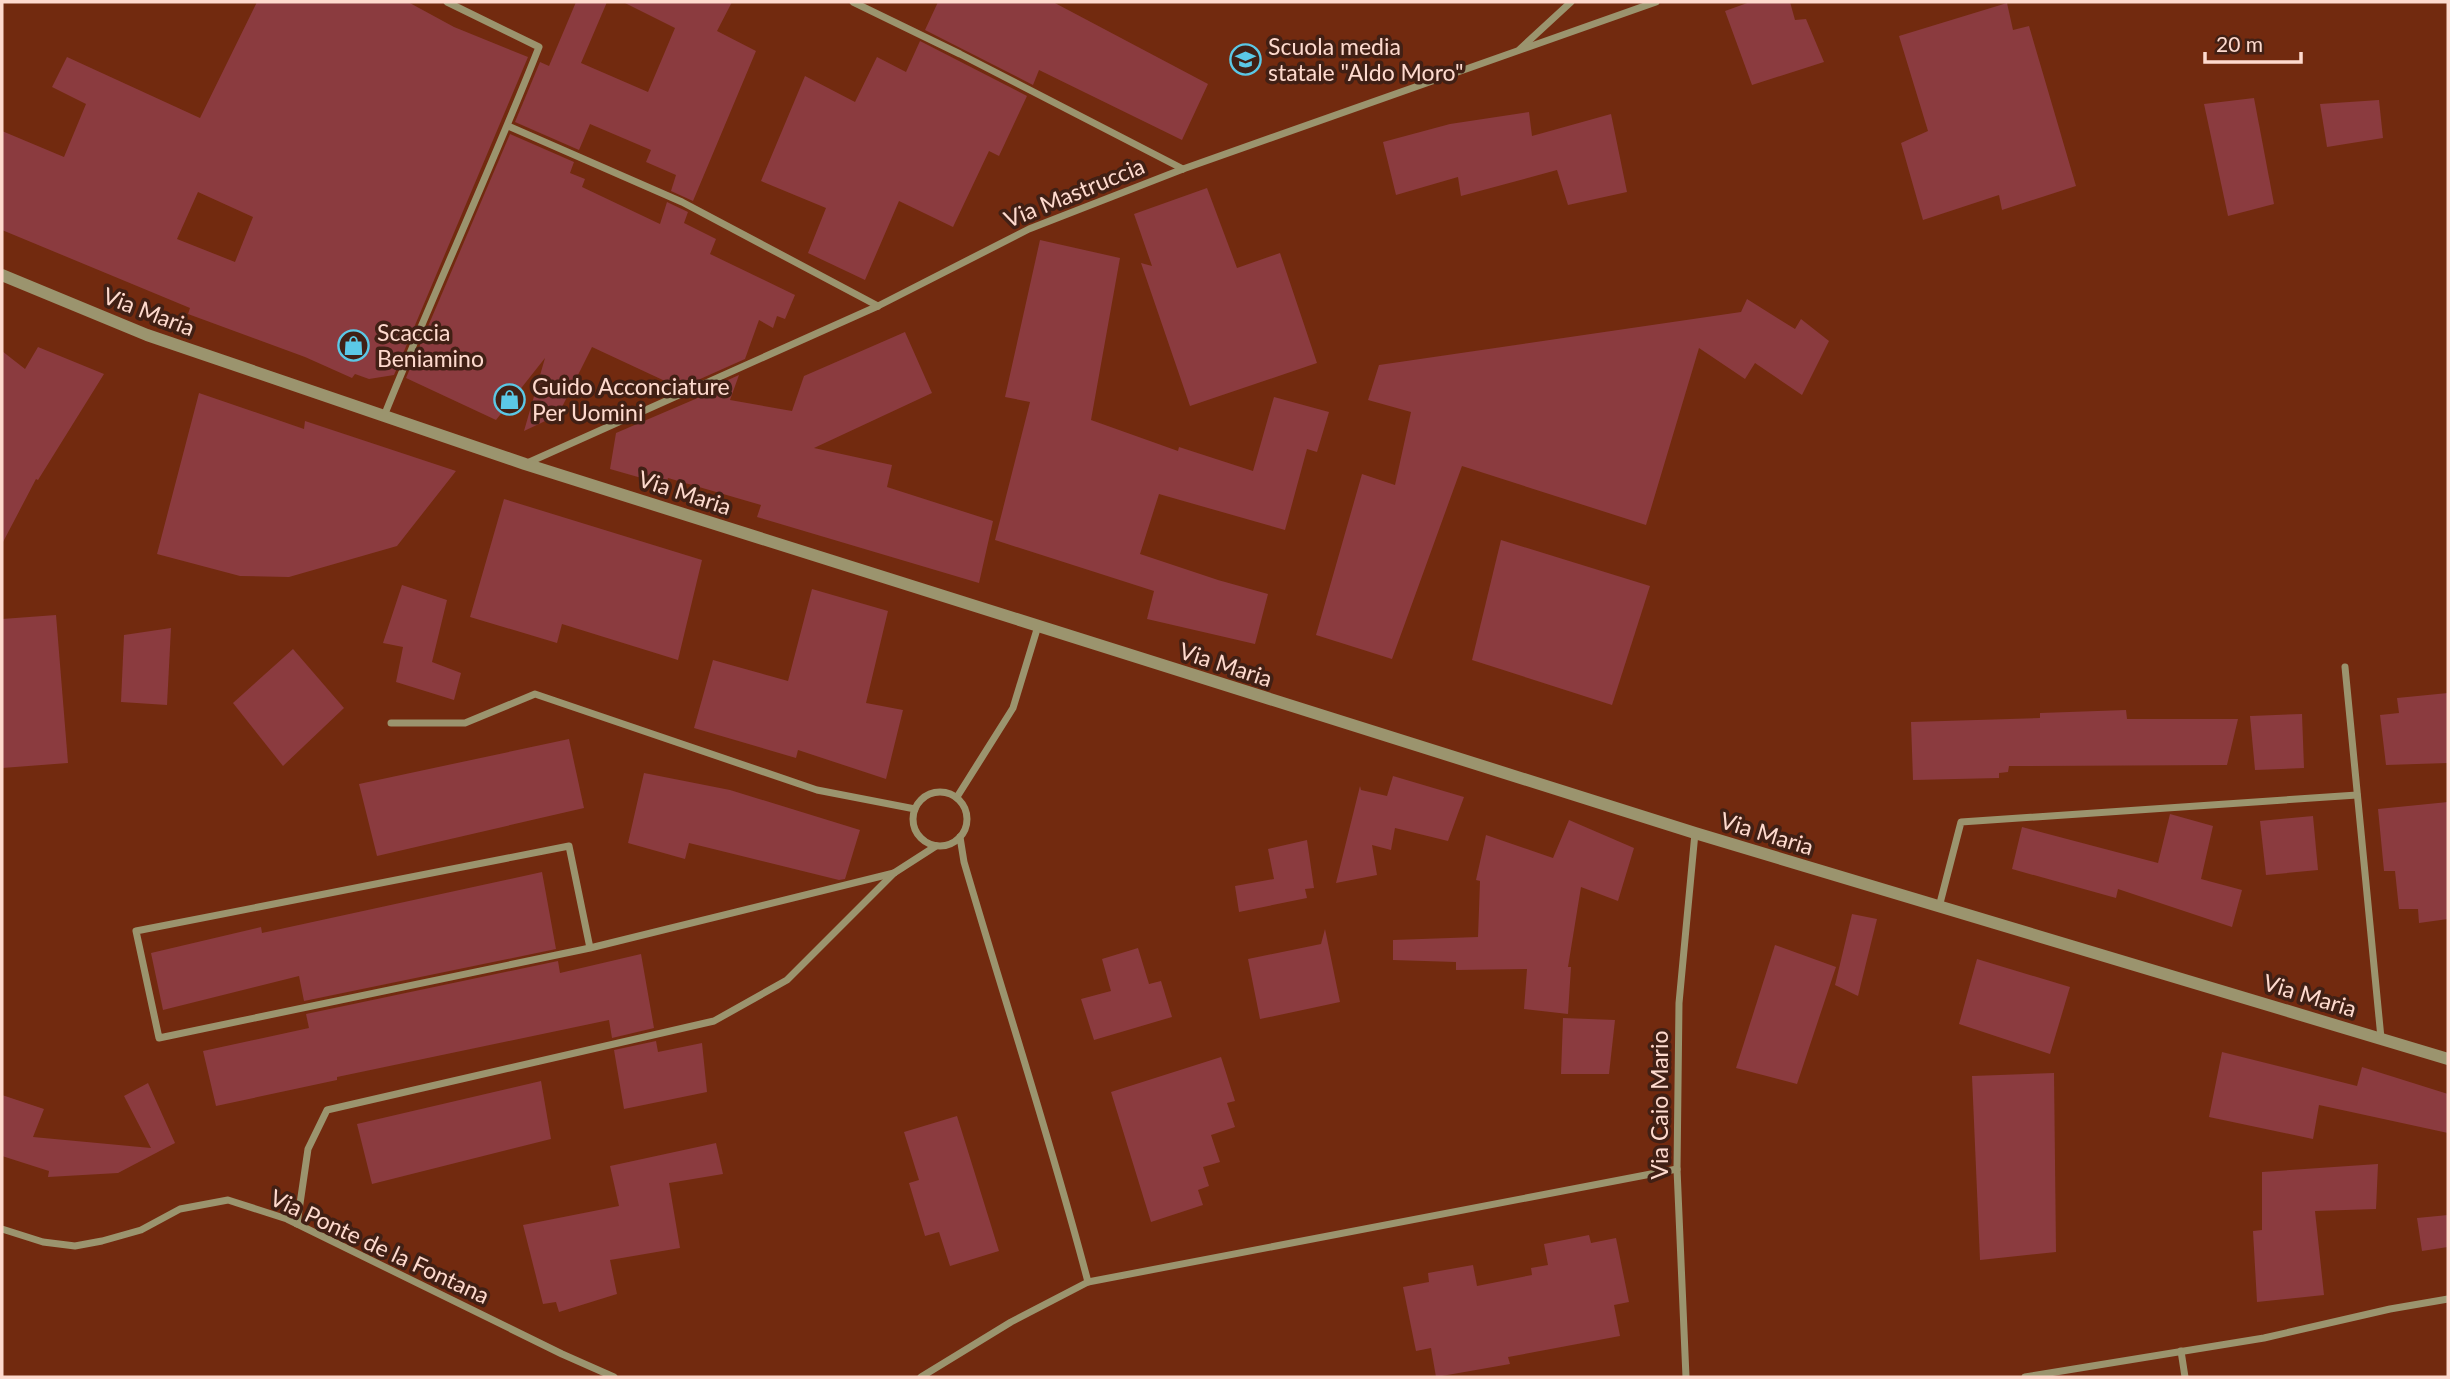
<svg xmlns="http://www.w3.org/2000/svg" width="2450" height="1379" viewBox="0 0 2450 1379" font-family="Lato,sans-serif">
<style>
.building{fill:#8b3b3f;fill-rule:evenodd}
.lines{fill:none;stroke-linecap:round;stroke-linejoin:round}
.minor{stroke:#9b946e;stroke-width:7}
.tertiary{stroke:#9b946e;stroke-width:12}
.labels{text-anchor:middle;dominant-baseline:central;stroke-width:7;stroke-linejoin:round;paint-order:stroke}
.poi-label{font-size:23px;fill:#fedace;stroke:#412015;text-anchor:start}
.street-label{font-size:23px;fill:#fedace;stroke:#412015}
</style>
<rect width="100%" height="100%" fill="#722a0f"/>
<g class="building">
<path d="M257,2h151l46,25 74,30 -134,318 -25,4 -14,-5 -3,4 -47,-21 -117,-43 2,-6 -188,-78v-99l62,26 22,-53 -34,-17 15,-30 133,61zM198,192l55,25 -18,45 -58,-23z"/>
<polygon points="576,2 607,2 581,63 648,92 675,28 623,2 732,2 717,31 756,51 693,201 671,191 676,175 646,162 651,150 590,124 579,150 515,122 540,62 549,66"/>
<polygon points="938,2 1053,2 1208,84 1182,140 1039,70 1033,85 925,30"/>
<polygon points="1750,2 1790,2 1795,20 1806,19 1824,62 1752,85 1725,11"/>
<polygon points="2007,3 2013,30 2029,26 2076,186 2002,210 1999,195 1923,220 1901,143 1928,131 1899,36"/>
<polygon points="920,41 1027,96 999,156 989,151 953,227 899,201 865,280 808,253 826,208 761,181 805,76 855,102 877,57 906,72"/>
<polygon points="2254,98 2274,204 2228,216 2204,104"/>
<polygon points="2379,100 2383,138 2327,147 2320,104"/>
<polygon points="1529,112 1532,136 1611,114 1627,192 1568,205 1557,170 1461,196 1458,177 1396,195 1383,142 1450,124"/>
<polygon points="510,134 574,162 570,173 585,179 582,187 660,224 667,202 688,212 684,223 716,239 710,254 795,295 785,319 777,316 773,328 759,320 745,359 680,388 592,347 558,415 524,431 545,358 496,420 406,378"/>
<polygon points="1207,188 1237,268 1280,253 1317,363 1190,406 1141,263 1152,266 1134,214"/>
<polygon points="1040,240 1120,258 1091,420 1178,451 1179,447 1253,471 1274,397 1329,412 1317,452 1307,449 1285,530 1159,494 1140,554 1218,580 1268,594 1255,644 1147,619 1154,591 995,540 1030,402 1005,397"/>
<polygon points="1747,299 1795,329 1801,319 1829,341 1802,395 1755,363 1745,379 1699,348 1646,525 1462,466 1392,659 1316,635 1362,474 1395,485 1411,412 1368,400 1379,365 1741,312"/>
<polygon points="905,332 932,393 814,448 892,465 887,487 993,521 979,583 757,517 761,505 668,478 666,485 610,469 616,433 700,397 695,395 739,375 730,400 792,411 804,376"/>
<polygon points="38,347 104,374 38,480 36,479 2,544 2,351 25,369"/>
<polygon points="199,393 304,429 305,421 456,471 397,546 289,577 240,576 157,554"/>
<polygon points="504,499 702,560 678,660 562,624 557,643 470,617"/>
<polygon points="1501,540 1650,586 1612,705 1472,660"/>
<polygon points="402,585 447,600 432,662 461,673 454,700 396,682 403,647 383,643"/>
<polygon points="812,589 888,611 866,703 903,710 886,779 798,750 796,758 694,728 713,660 788,681"/>
<polygon points="56,615 68,763 2,768 2,619"/>
<polygon points="171,628 167,705 121,702 124,635"/>
<polygon points="293,649 344,708 283,766 233,703"/>
<polygon points="2448,693 2448,763 2386,765 2380,715 2399,713 2397,698"/>
<polygon points="2126,710 2127,719 2238,719 2227,765 2009,766 2008,772 1999,773 1999,778 1913,780 1911,722 2040,718 2040,713"/>
<polygon points="2302,714 2304,768 2255,770 2250,716"/>
<polygon points="569,739 584,808 377,856 359,784"/>
<polygon points="644,773 730,790 860,830 845,879 839,880 689,843 685,859 628,843"/>
<polygon points="1393,776 1464,797 1448,841 1395,828 1391,850 1372,845 1377,875 1336,883 1360,786 1361,790 1387,796"/>
<polygon points="2448,802 2448,919 2419,923 2418,909 2399,909 2395,871 2384,871 2378,809"/>
<polygon points="2170,814 2213,826 2201,879 2242,890 2232,927 2118,889 2116,898 2012,869 2022,827 2158,863"/>
<polygon points="2313,816 2318,870 2266,875 2260,821"/>
<polygon points="1569,820 1634,848 1618,901 1581,887 1568,967 1571,967 1568,1014 1524,1009 1527,969 1456,970 1456,962 1393,960 1393,940 1478,937 1480,881 1476,880 1486,835 1553,858"/>
<polygon points="1307,840 1314,888 1305,889 1307,898 1239,912 1235,886 1274,879 1268,849"/>
<polygon points="542,872 556,949 304,1001 299,976 163,1010 151,953 261,927 262,933"/>
<polygon points="1852,914 1877,919 1858,996 1835,985"/>
<polygon points="1325,929 1340,1002 1260,1019 1248,959 1321,944"/>
<polygon points="1775,945 1836,967 1797,1084 1736,1068"/>
<polygon points="1138,948 1149,984 1161,981 1172,1017 1094,1040 1081,999 1111,991 1102,959"/>
<polygon points="641,954 654,1028 612,1038 609,1020 337,1077 337,1080 216,1106 203,1051 309,1028 306,1014 558,961 560,973"/>
<polygon points="1977,959 2070,987 2050,1054 1959,1024"/>
<polygon points="1563,1018 1615,1020 1609,1074 1561,1074"/>
<polygon points="656,1041 658,1052 702,1043 707,1092 624,1109 614,1050"/>
<polygon points="2222,1052 2357,1086 2362,1067 2448,1094 2448,1133 2319,1105 2313,1139 2209,1117"/>
<polygon points="1221,1057 1235,1101 1227,1103 1235,1127 1211,1135 1220,1162 1203,1167 1209,1186 1198,1190 1203,1205 1151,1222 1111,1092"/>
<polygon points="2054,1073 2056,1252 1980,1260 1972,1076"/>
<polygon points="541,1081 551,1139 372,1184 357,1124"/>
<polygon points="148,1083 175,1143 118,1173 48,1177 49,1171 2,1156 2,1095 44,1109 33,1137 151,1148 124,1096"/>
<polygon points="957,1116 999,1251 950,1266 939,1232 925,1236 909,1183 919,1180 904,1132"/>
<polygon points="716,1143 723,1174 669,1183 680,1248 610,1260 617,1294 559,1312 556,1302 543,1304 523,1225 619,1206 610,1166"/>
<polygon points="2378,1164 2376,1209 2315,1211 2324,1295 2257,1302 2253,1231 2262,1230 2262,1172"/>
<polygon points="2448,1215 2448,1247 2422,1251 2417,1218"/>
<polygon points="1589,1235 1591,1243 1616,1238 1629,1302 1614,1305 1620,1336 1508,1357 1510,1364 1436,1377 1431,1348 1416,1351 1403,1287 1429,1282 1428,1273 1473,1265 1477,1286 1532,1275 1531,1268 1548,1265 1544,1244"/>
</g>
<g class="lines">
<g class="minor">
<polyline points="853,2 960,54 1183,169"/>
<polyline points="1520,49 1571,2"/>
<polyline points="508,126 682,202 878,306"/>
<path d="M384,416c50,-124 106,-245 155,-369l-92,-45"/>
<polyline points="525,464 878,306 1029,229 1183,169 1656,2"/>
<polyline points="2345,667 2381,1038"/>
<polyline points="391,723 465,723 535,694 817,790 915,809"/>
<circle cx="940" cy="819" r="27"/>
<polyline points="957,797 1013,708 1038,626"/>
<path d="M960,837l4,25c41,140 87,279 124,420"/>
<polyline points="1939,907 1961,822 2357,795"/>
<polyline points="590,948 569,846 136,931 159,1038 590,948 894,873"/>
<polyline points="297,1224 308,1149 327,1110 714,1021 787,980 894,873 936,846"/>
<polyline points="2,1229 43,1242 75,1246 102,1241 141,1230 180,1209 228,1200 287,1219 562,1354 614,1377"/>
<polyline points="2181,1351 2185,1377"/>
<polyline points="921,1377 1011,1322 1088,1282 1677,1169"/>
<polyline points="1686,1377 1677,1169 1679,1003 1695,833"/>
<polyline points="2025,1377 2264,1338 2390,1309 2448,1299"/>
</g>
<polyline class="tertiary" points="2,275 147,335 525,464 1695,833 2448,1059"/>
</g>
<defs>
<symbol id="school-ring" viewBox="-11 -11 22 22"><circle r="9.5" fill="#412015" stroke="#5bc8e6" stroke-width="1.5"/><path d="M0-5L7-2L0 1L-7-2ZM-4 1L0 2.5L4 1V4Q0 6-4 4Z" fill="#5bc8e6"/></symbol>
<symbol id="shop-ring" viewBox="-11 -11 22 22"><circle r="9.5" fill="#412015" stroke="#5bc8e6" stroke-width="1.5"/><path d="M-5-2.5h2.3a2.7 3.5 0 0 1 5.4 0H5L5.5 6h-11ZM-1.5-2.5h3a1.5 2.3 0 0 0-3 0Z" fill="#5bc8e6"/></symbol>
</defs>
<g fill-rule="evenodd">
<use href="#school-ring" x="1228" y="42" width="35" height="35"/>
<use href="#shop-ring" x="336" y="328" width="35" height="35"/>
<use href="#shop-ring" x="492" y="382" width="35" height="35"/>
</g>
<g class="labels">
<g class="poi-label">
<text x="1268" y="46">Scuola media<tspan x="1268" dy="26">statale "Aldo Moro"</tspan></text>
<text x="377" y="332">Scaccia<tspan x="377" dy="26">Beniamino</tspan></text>
<text x="532" y="386">Guido Acconciature<tspan x="532" dy="26">Per Uomini</tspan></text>
</g>
<g class="street-label">
<text transform="translate(1074 192) rotate(-22)">Via Mastruccia</text>
<text transform="translate(149 311) rotate(21)">Via Maria</text>
<text transform="translate(685 492) rotate(18)">Via Maria</text>
<text transform="translate(1226 664) rotate(18)">Via Maria</text>
<text transform="translate(1767 833) rotate(17)">Via Maria</text>
<text transform="translate(2310 995) rotate(17)">Via Maria</text>
<text transform="translate(1659 1105) rotate(-90)">Via Caio Mario</text>
<text transform="translate(380 1246) rotate(25)">Via Ponte de la Fontana</text>
</g>
</g>
<rect width="2450" height="1379" fill="none" stroke="#fedace" stroke-width="7"/>
<path d="M2205 52v10h96v-10" fill="none" stroke="#fedace" stroke-width="3.5"/>
<text x="2216" y="52" font-size="21" fill="#fedace" stroke="#412015" stroke-width="5" paint-order="stroke">20 m</text>
</svg>
